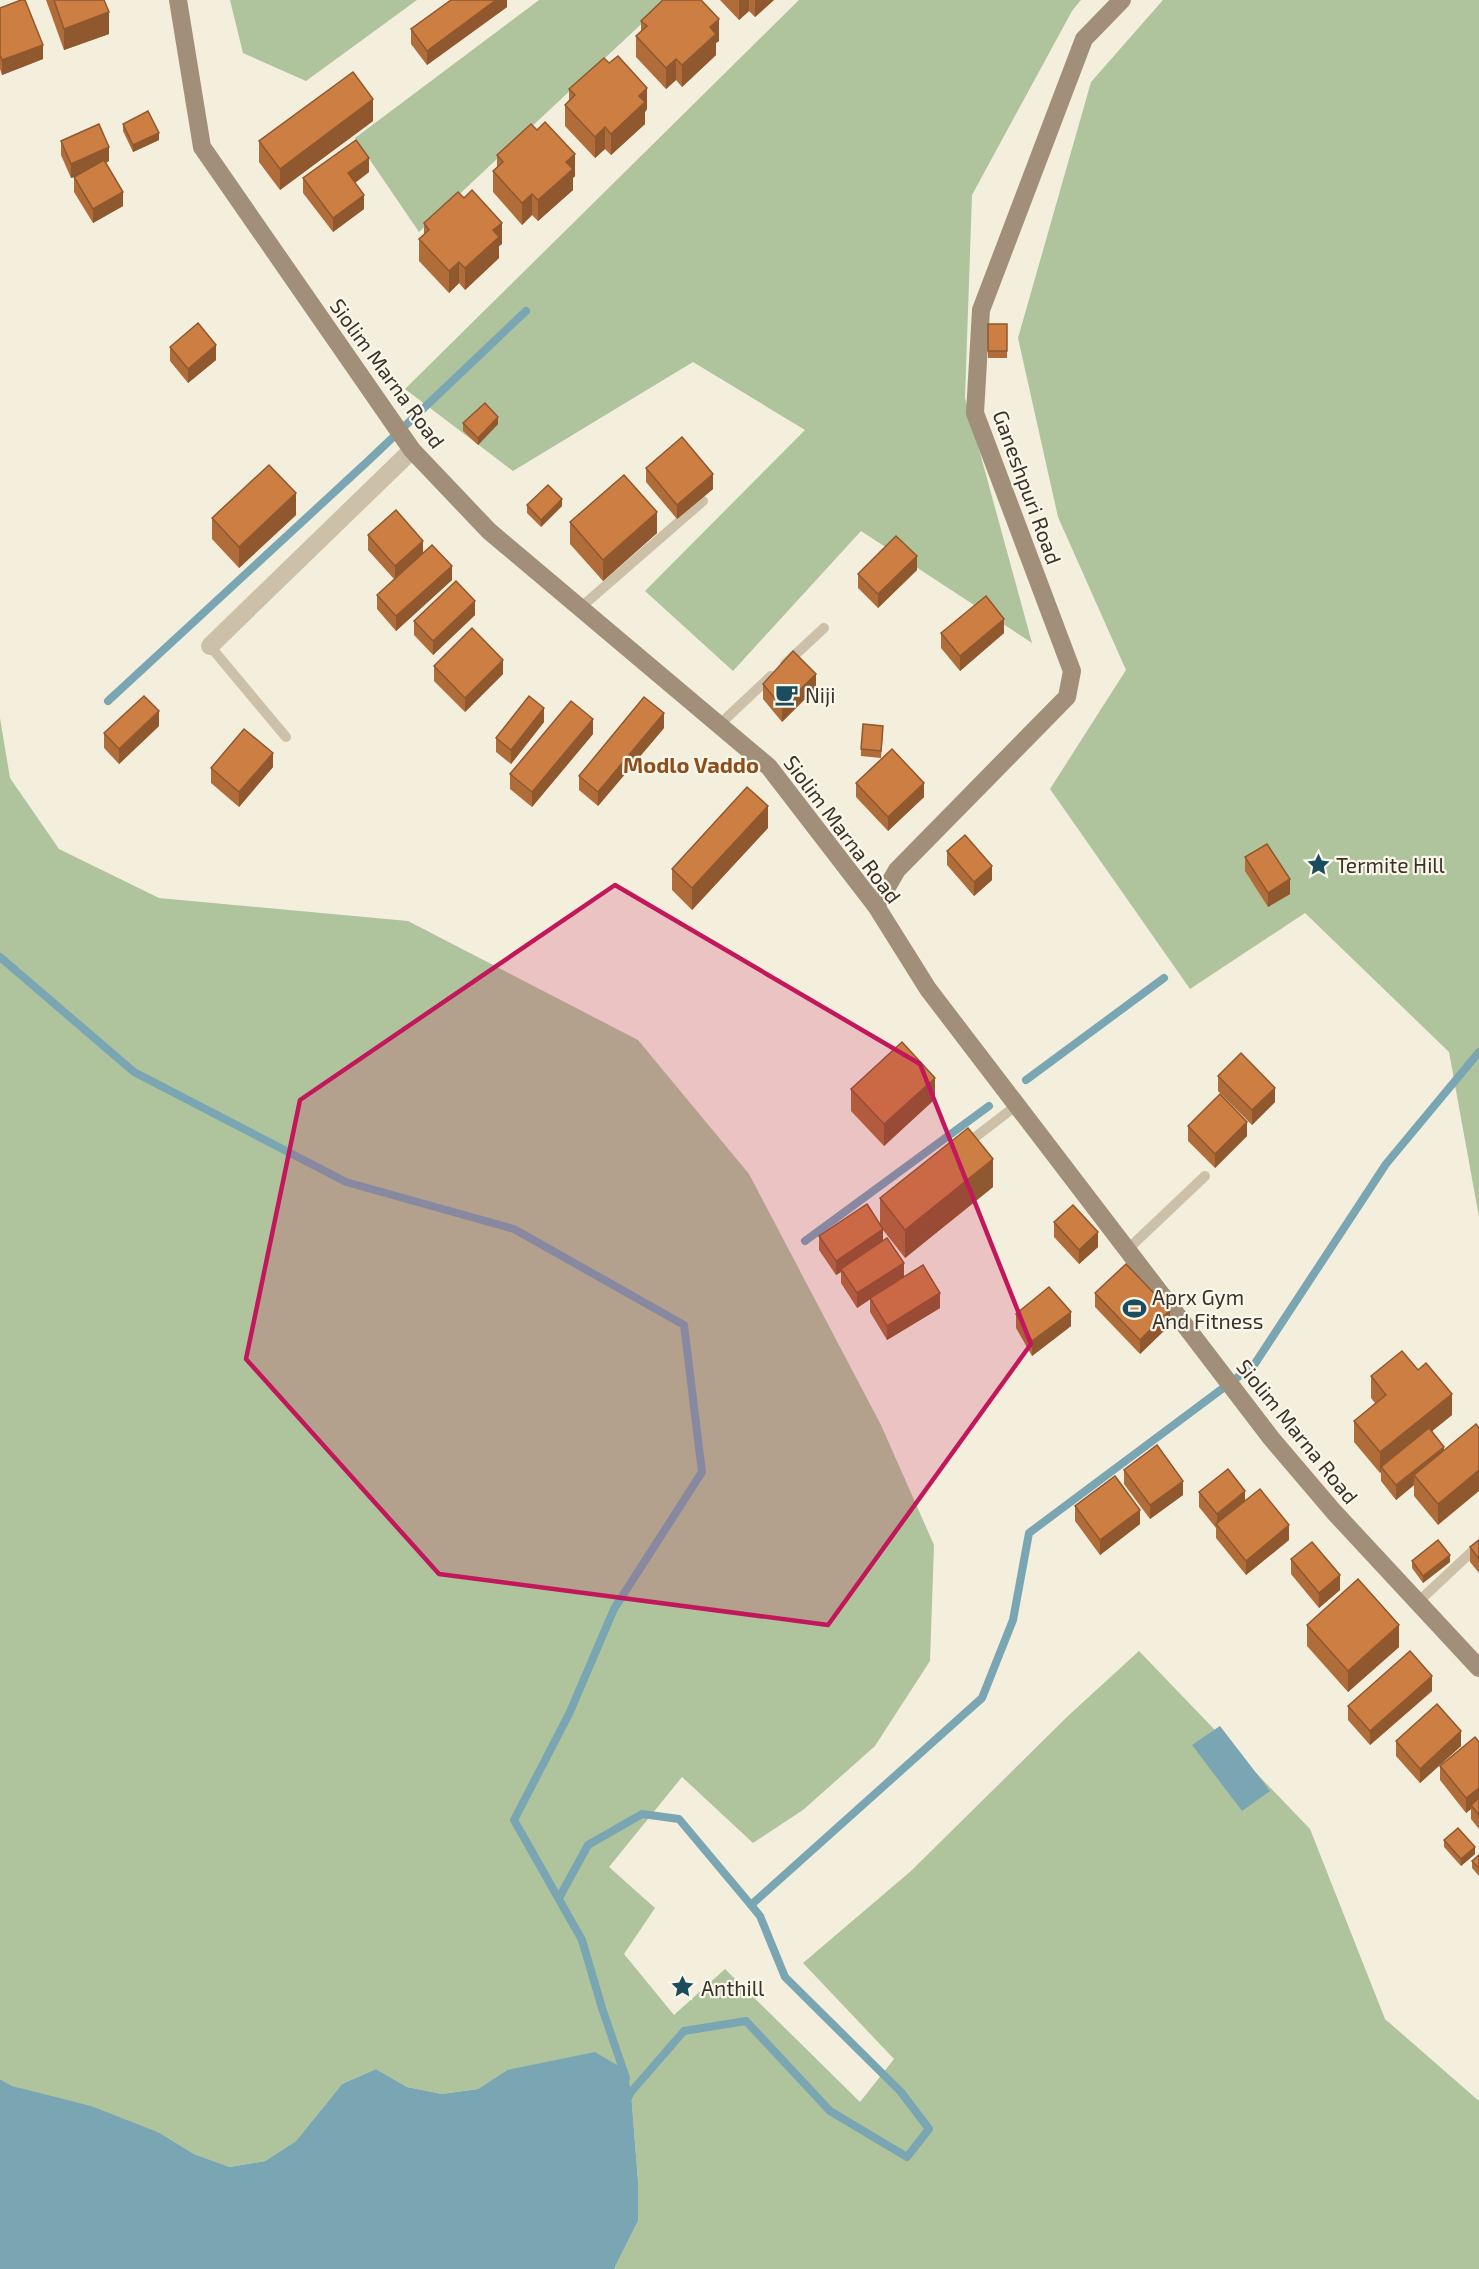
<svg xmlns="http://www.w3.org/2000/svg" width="1479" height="2269" viewBox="0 0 1479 2269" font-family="'Exo 2',sans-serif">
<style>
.green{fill:#afc49c}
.water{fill:#7aa6b3}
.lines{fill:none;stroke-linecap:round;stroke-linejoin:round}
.stream{stroke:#7aa6b3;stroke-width:8}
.lane{stroke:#cdc0a8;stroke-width:10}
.street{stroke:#cdc0a8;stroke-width:18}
.secondary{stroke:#a18f79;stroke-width:18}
.wall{fill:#b06c39}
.shaded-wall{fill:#90582e}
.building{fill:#cd7e42;stroke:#90582e;stroke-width:1.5}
.marked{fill:#c2185b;fill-opacity:0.2;stroke:#c2185b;stroke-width:4.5;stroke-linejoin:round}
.labels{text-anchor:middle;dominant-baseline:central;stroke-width:4.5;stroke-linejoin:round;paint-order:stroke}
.street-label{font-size:21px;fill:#3a3129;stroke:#fbf7ea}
.poi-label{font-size:21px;fill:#3a3129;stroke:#fbf7ea;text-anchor:start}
.neighbourhood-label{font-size:22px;font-weight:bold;fill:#8e4d1c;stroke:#fbf7ea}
</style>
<rect width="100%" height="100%" fill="#f4eedd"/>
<g class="green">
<polygon points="230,0 417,0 306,81 243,53"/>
<polygon points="539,0 667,0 419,232 355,138"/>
<polygon points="799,0 1081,0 1072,11 972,195 965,398 1032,643 861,531 733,671 645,591 805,430 693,362 513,471 405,389"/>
<polygon points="1163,0 1479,0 1479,1217 1449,1052 1305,913 1190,989 1050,789 1126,670 1058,517 1018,338 1091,82"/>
<polygon points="0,718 10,778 59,849 159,898 408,921 638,1040 749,1174 881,1425 934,1545 930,1661 875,1746 803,1810 753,1843 682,1777 609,1867 655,1908 624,1954 674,2015 725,1969 860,2102 894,2059 803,1963 911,1871 1069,1715 1139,1651 1310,1829 1385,2019 1479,2101 1479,2269 614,2269 638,2221 638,2181 631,2092 507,2070 478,2089 442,2094 407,2087 376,2069 342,2084 296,2141 265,2161 230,2167 194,2154 160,2133 12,2086 0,2079"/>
</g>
<g class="water">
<polygon points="1220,1726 1270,1791 1242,1811 1192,1745"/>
<polygon points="595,2052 627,2071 631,2092 638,2181 638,2221 614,2269 0,2269 0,2079 12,2086 91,2106 160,2133 194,2154 230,2167 265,2161 296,2141 342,2084 376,2069 407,2087 442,2094 478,2089 507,2070"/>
</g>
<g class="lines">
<g class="stream">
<polyline points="108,701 368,461 526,311"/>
<polyline points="0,957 134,1072 346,1182 514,1229 684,1325 702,1472 614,1609 569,1714 514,1820 582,1940 602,2008 626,2078"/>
<polyline points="1026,1080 1164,978"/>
<polyline points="805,1241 989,1106"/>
<polyline points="559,1898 588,1845 642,1814 679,1819 751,1905"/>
<polyline points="627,2100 631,2092 684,2031 746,2021 830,2111 907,2157 929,2129 901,2092 785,1977 760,1916 751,1905 982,1698 1013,1620 1029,1533 1254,1365 1386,1164 1479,1052"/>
</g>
<g class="lane">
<polyline points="580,608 703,501"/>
<polyline points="210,646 286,737"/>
<polyline points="785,664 824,628"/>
<polyline points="719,725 771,676"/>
<polyline points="965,1145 1017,1105"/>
<polyline points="1127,1250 1205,1176"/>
<polyline points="1418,1602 1479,1545"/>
</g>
<polyline class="street" points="210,646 412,450"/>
<g class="secondary">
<polyline points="178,0 202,147 412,450 489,531 769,767 876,906 928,989 1271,1438 1334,1512 1479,1668"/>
<polyline points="876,906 897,870 1067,697 1072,671 975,413 981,310 1084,39 1122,0"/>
</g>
</g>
<g class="wall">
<polygon points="46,0 104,0 109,34 64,50"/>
<polygon points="507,0 507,7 427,65 411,44 411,29"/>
<polygon points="720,0 774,0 755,17 749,11 739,20"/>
<polygon points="0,8 43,59 2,75 0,69"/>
<polygon points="641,21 719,41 716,43 716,55 682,87 676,80 666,89 636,57 636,36 641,32"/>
<polygon points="569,89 647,109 645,112 645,124 611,155 605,149 595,158 565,126 565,105 569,100"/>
<polygon points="373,121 280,190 259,162 259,141"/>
<polygon points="123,124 159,140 133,152 123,131"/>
<polygon points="61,141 109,161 106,163 123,206 93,223 74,192 74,177 76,176 71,178 61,155"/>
<polygon points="497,155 575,176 573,178 573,190 538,221 532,215 522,225 493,192 493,171 497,167"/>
<polygon points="369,172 355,183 364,209 333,232 303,193 303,178"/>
<polygon points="424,223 502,244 499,246 499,258 465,290 459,283 449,293 419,261 419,239 424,235"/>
<rect x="988" y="324" width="19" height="34"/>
<polygon points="170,347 216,360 188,383 170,361"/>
<polygon points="463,423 498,424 478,445 463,431"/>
<polygon points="646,468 713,489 677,519 646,482"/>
<polygon points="527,505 562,506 541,527 527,513"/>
<polygon points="296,515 239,568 212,539 212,518"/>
<polygon points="570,522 657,533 603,581 570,544"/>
<polygon points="368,535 423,553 452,580 396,631 377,609 377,595 394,579 368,550"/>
<polygon points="917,570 878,608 858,588 858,574"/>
<polygon points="475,615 433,655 414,635 414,621"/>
<polygon points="941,633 1004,633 960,671 941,648"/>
<polygon points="434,666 503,674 465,712 434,681"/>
<polygon points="763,684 816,688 782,722 763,699"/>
<polygon points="544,722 511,764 496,752 496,738"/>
<polygon points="159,726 119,764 104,748 104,733"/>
<polygon points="664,728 598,806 579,790 579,776"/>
<polygon points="883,733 881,758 861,756 861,749"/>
<polygon points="593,734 532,807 510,789 510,774"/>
<polygon points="273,767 239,807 211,783 211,768"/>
<polygon points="856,783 924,797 888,831 856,797"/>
<polygon points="768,828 692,910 672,890 672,869"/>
<polygon points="947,851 992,880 974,896 947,865"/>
<polygon points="1245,857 1290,894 1268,907 1245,871"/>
<polygon points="1218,1076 1275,1102 1252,1125 1218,1091"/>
<polygon points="851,1089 935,1099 884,1146 851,1111"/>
<polygon points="1188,1126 1247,1136 1215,1168 1188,1141"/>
<polygon points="993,1187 905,1258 883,1230 883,1241 904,1277 940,1308 887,1340 870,1312 870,1299 857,1308 841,1283 841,1272 836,1275 819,1250 819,1236 880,1224 880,1198"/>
<polygon points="1054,1222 1098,1247 1079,1264 1054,1237"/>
<polygon points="1095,1293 1170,1325 1140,1354 1095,1307"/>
<polygon points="1016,1314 1071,1326 1032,1356 1016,1328"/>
<polygon points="1371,1376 1452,1415 1432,1431 1444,1447 1438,1525 1414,1496 1414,1485 1396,1500 1381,1481 1381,1472 1380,1473 1354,1442 1354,1421 1375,1403 1371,1398"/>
<polygon points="1124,1470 1183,1495 1150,1519 1124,1484"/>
<polygon points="1199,1492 1289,1540 1246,1575 1216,1538 1216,1528 1199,1507"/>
<polygon points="1075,1506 1140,1524 1100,1555 1075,1521"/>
<polygon points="1479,1540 1479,1573 1470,1562 1470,1547"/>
<polygon points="1291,1559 1340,1590 1319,1608 1291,1574"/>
<polygon points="1412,1561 1450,1562 1423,1583 1412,1568"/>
<polygon points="1307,1625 1399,1647 1348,1692 1307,1646"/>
<polygon points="1432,1691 1370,1745 1348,1720 1348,1706"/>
<polygon points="1396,1741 1461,1746 1420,1783 1396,1756"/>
<polygon points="1479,1742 1479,1829 1471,1819 1471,1809 1466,1813 1440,1780 1440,1766"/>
<polygon points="1444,1840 1475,1854 1461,1866 1444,1847"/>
<polygon points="1479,1855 1479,1876 1472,1868 1472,1861"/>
</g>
<g class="shaded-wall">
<polygon points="496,0 507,0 507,7 427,65 427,51"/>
<polygon points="739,0 749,0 749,11 739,20"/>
<polygon points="755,0 774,0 755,17"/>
<polygon points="109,12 109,34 64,50 64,29"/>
<polygon points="719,19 719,41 716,43 716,55 682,87 682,65 710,27"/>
<polygon points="43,45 43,59 2,75 2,60"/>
<polygon points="676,59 676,80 666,89 666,68"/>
<polygon points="647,88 647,109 645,112 645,124 611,155 611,134 639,96"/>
<polygon points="373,99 373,121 280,190 280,169"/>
<polygon points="605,127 605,149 595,158 595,137"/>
<polygon points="159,133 159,140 133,152 133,145"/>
<polygon points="109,147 109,161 71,178 71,164"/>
<polygon points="575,154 575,176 573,178 573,190 538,221 538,200 566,162"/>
<polygon points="369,158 369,172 348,188 348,173"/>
<polygon points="123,192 123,206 93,223 93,209"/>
<polygon points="532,194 532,215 522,225 522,203"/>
<polygon points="364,195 364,209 333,232 333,218"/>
<polygon points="502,223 502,244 499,246 499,258 465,290 465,268 493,230"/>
<polygon points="459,262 459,283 449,293 449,271"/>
<polygon points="216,345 216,360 188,383 188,369"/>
<polygon points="498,417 498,424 478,445 478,438"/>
<polygon points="713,474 713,489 677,519 677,505"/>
<polygon points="296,493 296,515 239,568 239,547"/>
<polygon points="562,499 562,506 541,527 541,520"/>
<polygon points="657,512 657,533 603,581 603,560"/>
<polygon points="423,541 423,555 395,581 395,566"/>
<polygon points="917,556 917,570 878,608 878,594"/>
<polygon points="452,566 452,580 396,631 396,616"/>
<polygon points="475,601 475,615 433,655 433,641"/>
<polygon points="1004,619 1004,633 960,671 960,656"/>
<polygon points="503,660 503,674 465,712 465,698"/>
<polygon points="816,674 816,688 782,722 782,707"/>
<polygon points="544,708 544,722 511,764 511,750"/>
<polygon points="159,711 159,726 119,764 119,749"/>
<polygon points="664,713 664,728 598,806 598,792"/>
<polygon points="593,719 593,734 532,807 532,792"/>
<polygon points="273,753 273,767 239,807 239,792"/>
<polygon points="924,783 924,797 888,831 888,817"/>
<polygon points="768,806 768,828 692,910 692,888"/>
<polygon points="992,866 992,880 974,896 974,882"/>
<polygon points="1290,879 1290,894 1268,907 1268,893"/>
<polygon points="935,1078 935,1099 884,1146 884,1124"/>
<polygon points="1275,1088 1275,1102 1252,1125 1252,1110"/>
<polygon points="1247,1122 1247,1136 1215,1168 1215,1154"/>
<polygon points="993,1159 993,1187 905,1258 905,1230"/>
<polygon points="883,1229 883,1243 841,1269 841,1272 836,1275 836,1261"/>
<polygon points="1098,1232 1098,1247 1079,1264 1079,1250"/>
<polygon points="904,1263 904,1277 857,1308 857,1293"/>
<polygon points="940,1293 940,1308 887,1340 887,1326"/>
<polygon points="1170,1310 1170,1325 1140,1354 1140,1340"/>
<polygon points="1071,1312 1071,1326 1032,1356 1032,1341"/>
<polygon points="1452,1394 1452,1415 1384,1470 1381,1467 1381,1472 1380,1473 1380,1452"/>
<polygon points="1444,1447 1444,1461 1414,1475 1414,1485 1396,1500 1396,1485"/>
<polygon points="1479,1470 1479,1491 1438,1525 1438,1504"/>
<polygon points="1183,1481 1183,1495 1150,1519 1150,1505"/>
<polygon points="1245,1491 1245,1505 1217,1525 1217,1514"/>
<polygon points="1140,1510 1140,1524 1100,1555 1100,1540"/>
<polygon points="1289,1525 1289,1540 1246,1575 1246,1561"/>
<polygon points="1450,1555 1450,1562 1423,1583 1423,1576"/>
<polygon points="1340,1575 1340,1590 1319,1608 1319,1593"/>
<polygon points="1399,1625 1399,1647 1348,1692 1348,1671"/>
<polygon points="1432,1676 1432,1691 1370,1745 1370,1731"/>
<polygon points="1461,1731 1461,1746 1420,1783 1420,1769"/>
<polygon points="1479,1788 1479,1802 1471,1805 1471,1809 1466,1813 1466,1798"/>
<polygon points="1475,1847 1475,1854 1461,1866 1461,1859"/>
</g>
<g class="building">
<polygon points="21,0 25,0 43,45 2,60 0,55 0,8"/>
<polygon points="54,0 104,0 109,12 64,29"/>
<polygon points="451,0 496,0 427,51 411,29"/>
<polygon points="663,0 701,0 719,19 710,27 716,34 682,65 676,59 666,68 636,36 647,26 641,21"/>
<polygon points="618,56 647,88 639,96 645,102 611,134 605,127 595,137 565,105 575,95 569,89 604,58 609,63"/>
<polygon points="353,72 373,99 280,169 259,141"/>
<polygon points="148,111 159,133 133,145 123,124"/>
<polygon points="545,122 575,154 566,162 573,169 538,200 532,194 522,203 493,171 503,162 497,155 531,124 537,130"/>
<polygon points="99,124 109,147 71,164 61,141"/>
<polygon points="356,140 369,158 348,173 364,195 333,218 303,178"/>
<polygon points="104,160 123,192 93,209 74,177"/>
<polygon points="472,190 502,223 493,230 499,237 465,268 459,262 449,271 419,239 429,230 424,223 458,192 464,198"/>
<polygon points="198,323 216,345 188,369 170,347"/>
<rect x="988" y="324" width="19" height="27"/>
<polygon points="485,403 498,417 478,438 463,423"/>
<polygon points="682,437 713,474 677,505 646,468"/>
<polygon points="269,465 296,493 239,547 212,518"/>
<polygon points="624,475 657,512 603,560 570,522"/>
<polygon points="548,485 562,499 541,520 527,505"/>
<polygon points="396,510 423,541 395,566 368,535"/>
<polygon points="896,536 917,556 878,594 858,574"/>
<polygon points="432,545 452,566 396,616 377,595"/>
<polygon points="456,581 475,601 433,641 414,621"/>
<polygon points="986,596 1004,619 960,656 941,633"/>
<polygon points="472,628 503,660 465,698 434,666"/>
<polygon points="793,651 816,674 782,707 763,684"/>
<polygon points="144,696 159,711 119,749 104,733"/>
<polygon points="529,696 544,708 511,750 496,738"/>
<polygon points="644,697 664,713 598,792 579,776"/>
<polygon points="571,701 593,719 532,792 510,774"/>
<polygon points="863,724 883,726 881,751 861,749"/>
<polygon points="244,729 273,753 239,792 211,768"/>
<polygon points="892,749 924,783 888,817 856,783"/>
<polygon points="747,787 768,806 692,888 672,869"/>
<polygon points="965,835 992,866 974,882 947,851"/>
<polygon points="1267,844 1290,879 1268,893 1245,857"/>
<polygon points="902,1042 935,1078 884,1124 851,1089"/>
<polygon points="1241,1053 1275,1088 1252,1110 1218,1076"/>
<polygon points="1220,1094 1247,1122 1215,1154 1188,1126"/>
<polygon points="968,1128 993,1159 905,1230 880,1198"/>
<polygon points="867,1204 883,1229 836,1261 819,1236"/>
<polygon points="1073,1205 1098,1232 1079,1250 1054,1222"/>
<polygon points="887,1238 904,1263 857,1293 841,1269"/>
<polygon points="1126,1264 1170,1310 1140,1340 1095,1293"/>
<polygon points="923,1265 940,1293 887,1326 870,1298"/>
<polygon points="1049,1287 1071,1312 1032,1341 1016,1314"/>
<polygon points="1402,1351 1418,1370 1426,1363 1452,1394 1380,1452 1354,1421 1386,1395 1371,1376"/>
<polygon points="1476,1424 1479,1428 1479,1470 1438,1504 1414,1475"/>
<polygon points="1429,1428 1444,1447 1396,1485 1381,1467"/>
<polygon points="1157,1445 1183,1481 1150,1505 1124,1470"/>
<polygon points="1228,1469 1245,1491 1217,1514 1199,1492"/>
<polygon points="1115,1476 1140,1510 1100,1540 1075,1506"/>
<polygon points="1260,1489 1289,1525 1246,1561 1216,1524"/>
<polygon points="1438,1540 1450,1555 1423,1576 1412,1561"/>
<polygon points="1479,1540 1479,1559 1470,1547"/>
<polygon points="1312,1542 1340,1575 1319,1593 1291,1559"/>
<polygon points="1358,1579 1399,1625 1348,1671 1307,1625"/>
<polygon points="1410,1651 1432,1676 1370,1731 1348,1706"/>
<polygon points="1437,1704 1461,1731 1420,1769 1396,1741"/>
<polygon points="1475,1737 1479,1742 1479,1788 1466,1798 1440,1766"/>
<polygon points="1479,1798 1479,1815 1471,1805"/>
<polygon points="1458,1828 1475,1847 1461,1859 1444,1840"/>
<polygon points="1479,1855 1479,1868 1472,1861"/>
</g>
<path class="marked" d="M615,885l305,179 111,280 -203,281 -389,-51 -193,-215 54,-259z"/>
<defs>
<symbol id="cafe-bare" viewBox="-9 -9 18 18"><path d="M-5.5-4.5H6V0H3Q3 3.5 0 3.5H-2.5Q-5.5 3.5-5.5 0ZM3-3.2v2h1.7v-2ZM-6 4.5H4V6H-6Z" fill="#1b4d5e" stroke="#fbf7ea" stroke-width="2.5" paint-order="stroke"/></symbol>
<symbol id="sight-bare" viewBox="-9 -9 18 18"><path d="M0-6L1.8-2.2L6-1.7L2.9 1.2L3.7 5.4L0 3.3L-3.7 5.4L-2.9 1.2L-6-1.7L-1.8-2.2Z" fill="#1b4d5e" stroke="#fbf7ea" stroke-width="2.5" paint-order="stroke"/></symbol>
<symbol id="stadium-bare" viewBox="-9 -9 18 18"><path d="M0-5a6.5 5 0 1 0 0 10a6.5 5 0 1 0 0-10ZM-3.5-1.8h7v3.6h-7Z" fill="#1b4d5e" stroke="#fbf7ea" stroke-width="2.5" paint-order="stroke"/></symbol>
</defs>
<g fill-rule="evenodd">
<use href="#cafe-bare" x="770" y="678" width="33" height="33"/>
<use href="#sight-bare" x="1302" y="848" width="33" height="33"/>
<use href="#stadium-bare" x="1118" y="1292" width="33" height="33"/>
<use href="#sight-bare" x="666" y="1970" width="33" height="33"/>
</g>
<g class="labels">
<g class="street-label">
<text transform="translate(388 373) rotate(54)">Siolim Marna Road</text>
<text transform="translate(1028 487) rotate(70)">Ganeshpuri Road</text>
<text transform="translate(843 829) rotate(53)">Siolim Marna Road</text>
<text transform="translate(1298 1431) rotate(51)">Siolim Marna Road</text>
</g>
<g class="poi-label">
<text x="805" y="694">Niji</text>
<text x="1336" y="864">Termite Hill</text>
<text x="1152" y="1296">Aprx Gym<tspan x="1152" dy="24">And Fitness</tspan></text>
<text x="701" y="1987">Anthill</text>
</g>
<g class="neighbourhood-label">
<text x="691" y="764">Modlo Vaddo</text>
</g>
</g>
</svg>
